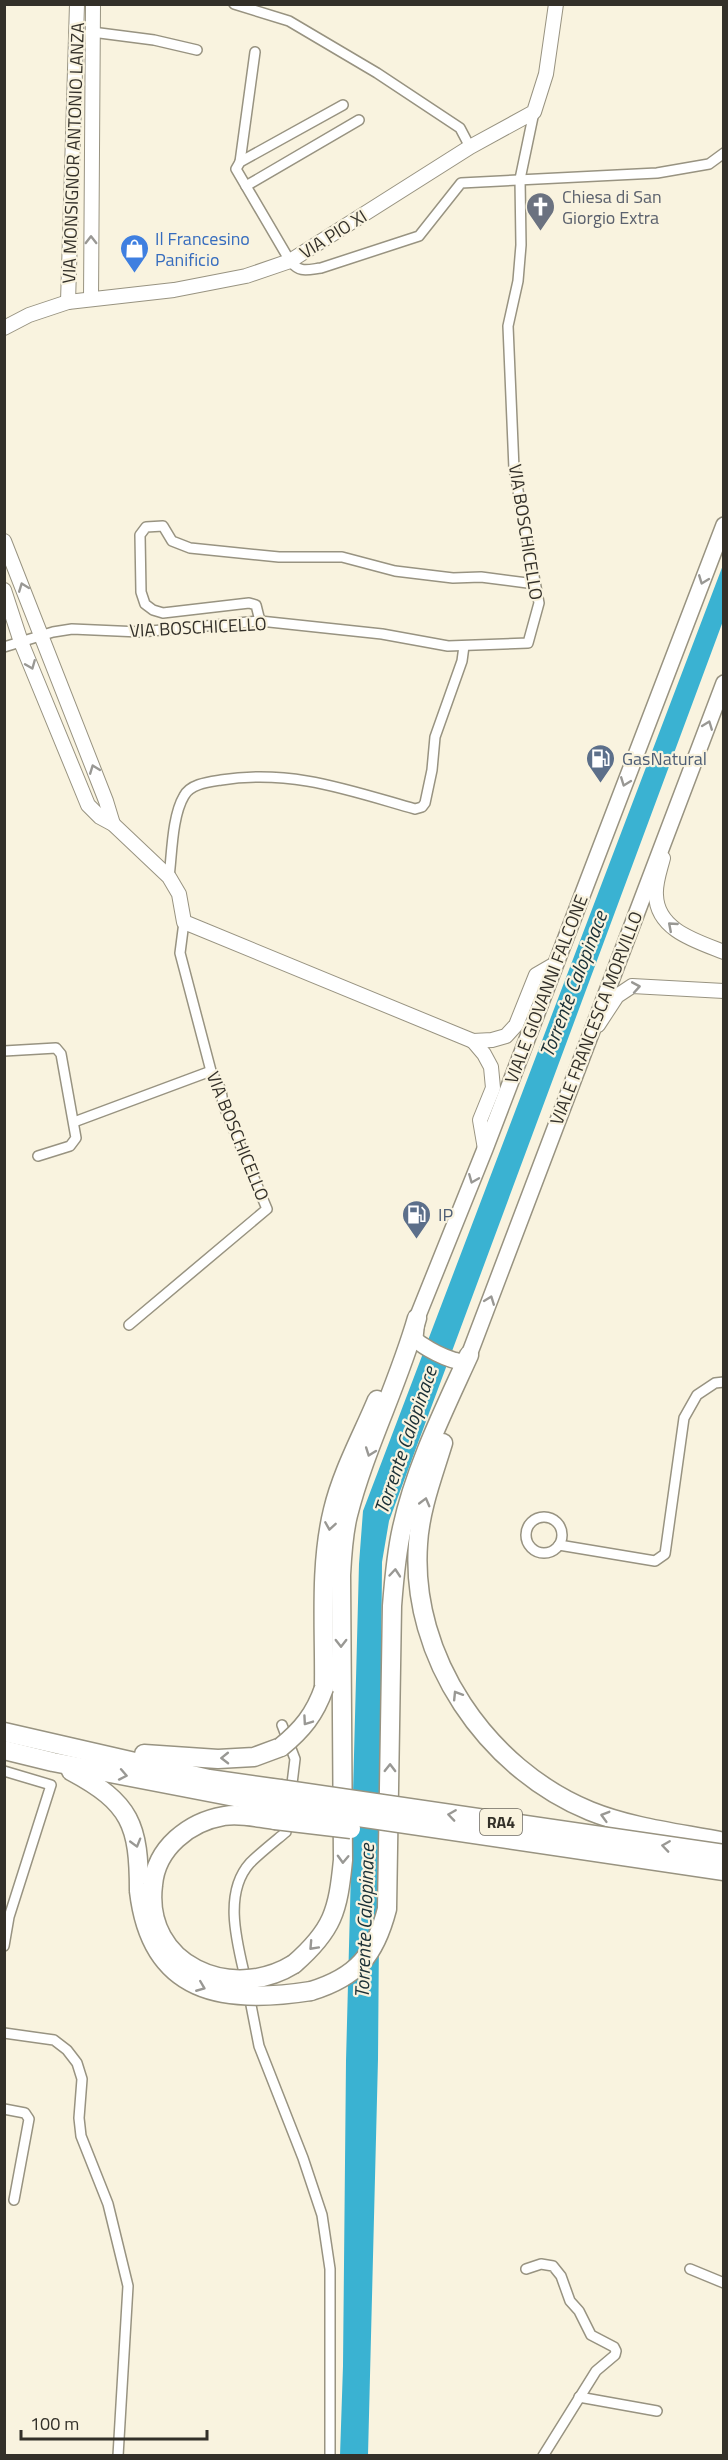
<svg xmlns="http://www.w3.org/2000/svg" width="728" height="2460" viewBox="0 0 728 2460" font-family="'Titillium Web',sans-serif">
<style>
.water{fill:#3ab2d2}
.lines{fill:none;stroke-linecap:round;stroke-linejoin:round}
.street-casing{stroke:#989381;stroke-width:12}
.secondary-casing{stroke:#989381;stroke-width:16}
.primary-casing{stroke:#989381;stroke-width:18}
.highway-casing{stroke:#989381;stroke-width:21}
.street{stroke:#fff;stroke-width:9}
.secondary{stroke:#fff;stroke-width:14}
.primary{stroke:#fff;stroke-width:15}
.highway{stroke:#fff;stroke-width:18}
.highway-bridge-casing{stroke:#989381;stroke-width:21;stroke-linecap:butt}
.highway-bridge{stroke:#fff;stroke-width:18}
.oneway{stroke:#999894}
.labels{text-anchor:middle;dominant-baseline:central;stroke-width:4.5;stroke-linejoin:round;paint-order:stroke}
.shield{fill:#f9f3df;stroke:#6e6a60;stroke-width:1.5}
.shield-label{font-size:16px;font-weight:bold;fill:#333029}
.street-label{font-size:18px;fill:#333029;stroke:#f9f3df}
.worship-label{font-size:18px;fill:#5b616d;stroke:#f9f3df;text-anchor:start}
.shop-label{font-size:18px;fill:#366cbe;stroke:#f9f3df;text-anchor:start}
.service-label{font-size:18px;fill:#4e5e75;stroke:#f9f3df;text-anchor:start}
.water-label{font-size:20px;font-style:italic;fill:#1b3036;stroke:#f9f3df}
</style>
<rect width="100%" height="100%" fill="#f9f3df"/>
<polygon class="water" points="723,565 723,621 389,1521 382,1562 378,2059 368,2455 340,2456 343,2366 346,2061 359,1564 363,1511"/>
<g class="lines">
<defs>
<g id="street">
<polyline points="234,4 289,21 377,73 460,128 470,147"/>
<polyline points="92,32 154,40 197,50"/>
<path d="M343,105l-103,57 -4,7 54,92c10,12 16,9 31,7l98,-32 42,-53 196,-10 52,-9 15,-11"/>
<polyline points="240,162 255,52"/>
<polyline points="246,186 359,120"/>
<polyline points="260,621 256,605 249,603 163,613 153,610 145,604 141,592 140,535 146,527 163,526 172,541 190,548 279,557 342,557 395,571 453,578 481,577 535,584"/>
<polyline points="4,647 53,632 72,629 140,632 260,621 382,634 448,646 528,643 539,603 514,469 508,326 518,281 521,245 520,179 534,112"/>
<path d="M169,877c3,-23 3,-61 15,-81 6,-12 24,-14 37,-16 71,-11 127,10 194,29l7,-2 3,-4 7,-33 3,-33 27,-76 2,-15"/>
<polyline points="4,1051 56,1048 61,1054 76,1138 70,1146 38,1156"/>
<polyline points="74,1122 211,1071"/>
<polyline points="129,1325 267,1209 223,1104 221,1090 211,1071 180,953 184,922"/>
<circle cx="544" cy="1535" r="18"/>
<polyline points="559,1545 655,1561 665,1554 684,1418 697,1395 715,1383 724,1382"/>
<polyline points="282,1725 295,1759 291,1792"/>
<polyline points="4,1771 51,1785 9,1917 4,1946"/>
<path d="M246,1981c-8,-35 -24,-87 4,-118 11,-11 24,-21 36,-31l1,-11"/>
<polyline points="249,1995 259,2046 303,2158 322,2215 330,2269 330,2456"/>
<polyline points="4,2033 54,2040 67,2050 77,2063 82,2079 79,2118 81,2136 108,2204 128,2286 118,2456"/>
<polyline points="4,2109 25,2113 29,2119 14,2200"/>
<polyline points="526,2269 541,2264 553,2266 561,2276 570,2301 579,2311 591,2335 614,2347 616,2351 615,2355 596,2371 543,2456"/>
<polyline points="690,2269 724,2283"/>
<polyline points="579,2397 657,2411"/>
</g>
<g id="secondary">
<polyline points="91,299 93,4"/>
<polyline points="68,302 77,4"/>
<polyline points="4,328 29,315 68,302 174,290 246,276 290,261 470,147 534,112 546,74 556,4"/>
<polyline points="4,541 106,801 113,824"/>
<polyline points="4,590 21,642 88,805 100,817 113,824 169,877 179,894 184,922 473,1041 492,1040 506,1036 516,1025 536,975 555,964"/>
<path d="M663,858c-3,12 -8,25 -7,37 1,35 40,46 68,57"/>
<polyline points="598,1025 617,996 632,986 724,991"/>
<polyline points="473,1041 484,1054 491,1067 493,1088 480,1120 485,1149"/>
</g>
<path id="primary" d="M724,525l-239,624 -68,169 -2,20c4,8 38,25 47,23 4,-1 5,-4 7,-6l255,-672"/>
<g id="highway">
<path d="M443,1443c-10,33 -23,66 -25,101 -8,113 69,225 172,267 42,17 89,22 134,31"/>
<path d="M324,1688c1,-58 -5,-121 9,-178 9,-38 29,-74 44,-110"/>
<polyline points="4,1732 209,1779 280,1789"/>
<polyline points="4,1750 53,1762 277,1805"/>
<polyline points="144,1754 218,1759 254,1757 281,1747"/>
<path d="M71,1771c60,32 68,54 68,120"/>
<path d="M153,1885c3,-37 36,-63 71,-69 17,-3 34,2 51,4"/>
<path d="M294,1964c39,-34 44,-53 49,-104l-2,-285c1,-20 2,-40 7,-60 17,-67 50,-130 69,-197"/>
<path d="M311,1991c46,-14 64,-36 76,-82l5,-303c2,-26 4,-52 10,-78 13,-60 42,-118 67,-173"/>
</g>
</defs>
<use href="#street" class="street-casing"/>
<use href="#secondary" class="secondary-casing"/>
<use href="#primary" class="primary-casing"/>
<use href="#highway" class="highway-casing"/>
<use href="#street" class="street"/>
<use href="#secondary" class="secondary"/>
<use href="#primary" class="primary"/>
<use href="#highway" class="highway"/>
<defs>
<g id="highway-bridge">
<path d="M281,1747c21,-17 34,-33 43,-59"/>
<polyline points="280,1789 724,1854"/>
<polyline points="277,1805 724,1871"/>
<polyline points="275,1820 351,1829"/>
<path d="M153,1885c-10,80 78,118 141,79"/>
<path d="M139,1891c12,103 84,114 172,100"/>
</g>
</defs>
<use href="#highway-bridge" class="highway-bridge-casing"/>
<use href="#highway-bridge" class="highway-bridge"/>
</g>
<defs><path id="oneway-chevron" d="M-2-3.5L2.5 0L-2 3.5" fill="none" stroke-width="1.6" stroke-linecap="round" stroke-linejoin="round" transform="scale(1.5)"/></defs>
<g class="oneway">
<use href="#oneway-chevron" transform="translate(91 240) rotate(-90)"/>
<use href="#oneway-chevron" transform="translate(703 580) rotate(111)"/>
<use href="#oneway-chevron" transform="translate(23 587) rotate(-111)"/>
<use href="#oneway-chevron" transform="translate(31 665) rotate(68)"/>
<use href="#oneway-chevron" transform="translate(708 725) rotate(-69)"/>
<use href="#oneway-chevron" transform="translate(94 769) rotate(-111)"/>
<use href="#oneway-chevron" transform="translate(625 782) rotate(111)"/>
<use href="#oneway-chevron" transform="translate(672 926) rotate(-139)"/>
<use href="#oneway-chevron" transform="translate(636 987) rotate(-10)"/>
<use href="#oneway-chevron" transform="translate(473 1179) rotate(112)"/>
<use href="#oneway-chevron" transform="translate(490 1300) rotate(-69)"/>
<use href="#oneway-chevron" transform="translate(370 1452) rotate(110)"/>
<use href="#oneway-chevron" transform="translate(425 1502) rotate(-75)"/>
<use href="#oneway-chevron" transform="translate(330 1526) rotate(99)"/>
<use href="#oneway-chevron" transform="translate(395 1573) rotate(-85)"/>
<use href="#oneway-chevron" transform="translate(341 1643) rotate(90)"/>
<use href="#oneway-chevron" transform="translate(457 1695) rotate(-122)"/>
<use href="#oneway-chevron" transform="translate(307 1721) rotate(125)"/>
<use href="#oneway-chevron" transform="translate(225 1758) rotate(179)"/>
<use href="#oneway-chevron" transform="translate(390 1768) rotate(-89)"/>
<use href="#oneway-chevron" transform="translate(123 1775) rotate(11)"/>
<use href="#oneway-chevron" transform="translate(452 1815) rotate(-172)"/>
<use href="#oneway-chevron" transform="translate(605 1816) rotate(-164)"/>
<use href="#oneway-chevron" transform="translate(136 1843) rotate(74)"/>
<use href="#oneway-chevron" transform="translate(666 1846) rotate(-172)"/>
<use href="#oneway-chevron" transform="translate(343 1859) rotate(92)"/>
<use href="#oneway-chevron" transform="translate(313 1946) rotate(133)"/>
<use href="#oneway-chevron" transform="translate(201 1987) rotate(22)"/>
</g>
<defs>
<symbol id="church-pin" viewBox="-11 -11 22 30"><path d="M0 17L-7.5 6A9.5 9.5 0 1 1 7.5 6Z" fill="#6b7280" stroke="#f9f3df"/><path d="M-1.2-6h2.4v3.5h3.3v2.4h-3.3V6h-2.4V-.1h-3.3v-2.4h3.3Z" fill="#fff"/></symbol>
<symbol id="shop-pin" viewBox="-11 -11 22 30"><path d="M0 17L-7.5 6A9.5 9.5 0 1 1 7.5 6Z" fill="#3f7fe0" stroke="#f9f3df"/><path d="M-5-2.5h2.3a2.7 3.5 0 0 1 5.4 0H5L5.5 6h-11ZM-1.5-2.5h3a1.5 2.3 0 0 0-3 0Z" fill="#fff"/></symbol>
<symbol id="fuel-pin" viewBox="-11 -11 22 30"><path d="M0 17L-7.5 6A9.5 9.5 0 1 1 7.5 6Z" fill="#5c6f8a" stroke="#f9f3df"/><path d="M-5.5-6h7V0h2V4h1.3V-2.5L3-4.5l.8-.8L6-3V5H2.5V1h-1V6h-7ZM-4.2-4.7v3.2H.2V-4.7Z" fill="#fff"/></symbol>
</defs>
<g fill-rule="evenodd">
<use href="#church-pin" x="524" y="190" width="33" height="45"/>
<use href="#shop-pin" x="118" y="232" width="33" height="45"/>
<use href="#fuel-pin" x="584" y="742" width="33" height="45"/>
<use href="#fuel-pin" x="400" y="1198" width="33" height="45"/>
</g>
<g class="labels">
<rect class="shield" x="480" y="1809" width="42" height="26" rx="4.5"/>
<g class="shield-label">
<text x="501" y="1822">RA4</text>
</g>
<g class="street-label">
<text transform="translate(73 153) rotate(-88)">VIA MONSIGNOR ANTONIO LANZA</text>
<text transform="translate(333 234) rotate(-32)">VIA PIO XI</text>
<text transform="translate(526 532) rotate(81)">VIA BOSCHICELLO</text>
<text transform="translate(198 627) rotate(-3)">VIA BOSCHICELLO</text>
<text transform="translate(546 989) rotate(-69)">VIALE GIOVANNI FALCONE</text>
<text transform="translate(596 1018) rotate(-69)">VIALE FRANCESCA MORVILLO</text>
<text transform="translate(238 1136) rotate(68)">VIA BOSCHICELLO</text>
</g>
<g class="worship-label">
<text x="562" y="196">Chiesa di San<tspan x="562" dy="21">Giorgio Extra</tspan></text>
</g>
<g class="shop-label">
<text x="155" y="238">Il Francesino<tspan x="155" dy="21">Panificio</tspan></text>
</g>
<g class="service-label">
<text x="622" y="758">GasNatural</text>
<text x="438" y="1214">IP</text>
</g>
<g class="water-label">
<text transform="translate(573 984) rotate(-69)">Torrente Calopinace</text>
<text transform="translate(405 1440) rotate(-71)">Torrente Calopinace</text>
<text transform="translate(364 1921) rotate(-88)">Torrente Calopinace</text>
</g>
</g>
<rect width="728" height="2460" fill="none" stroke="#333029" stroke-width="12"/>
<path d="M21 2430v9h186v-9" fill="none" stroke="#333029" stroke-width="3"/>
<text x="30" y="2430" font-size="18" fill="#333029" stroke="#f9f3df" stroke-width="4.5" paint-order="stroke">100 m</text>
</svg>
